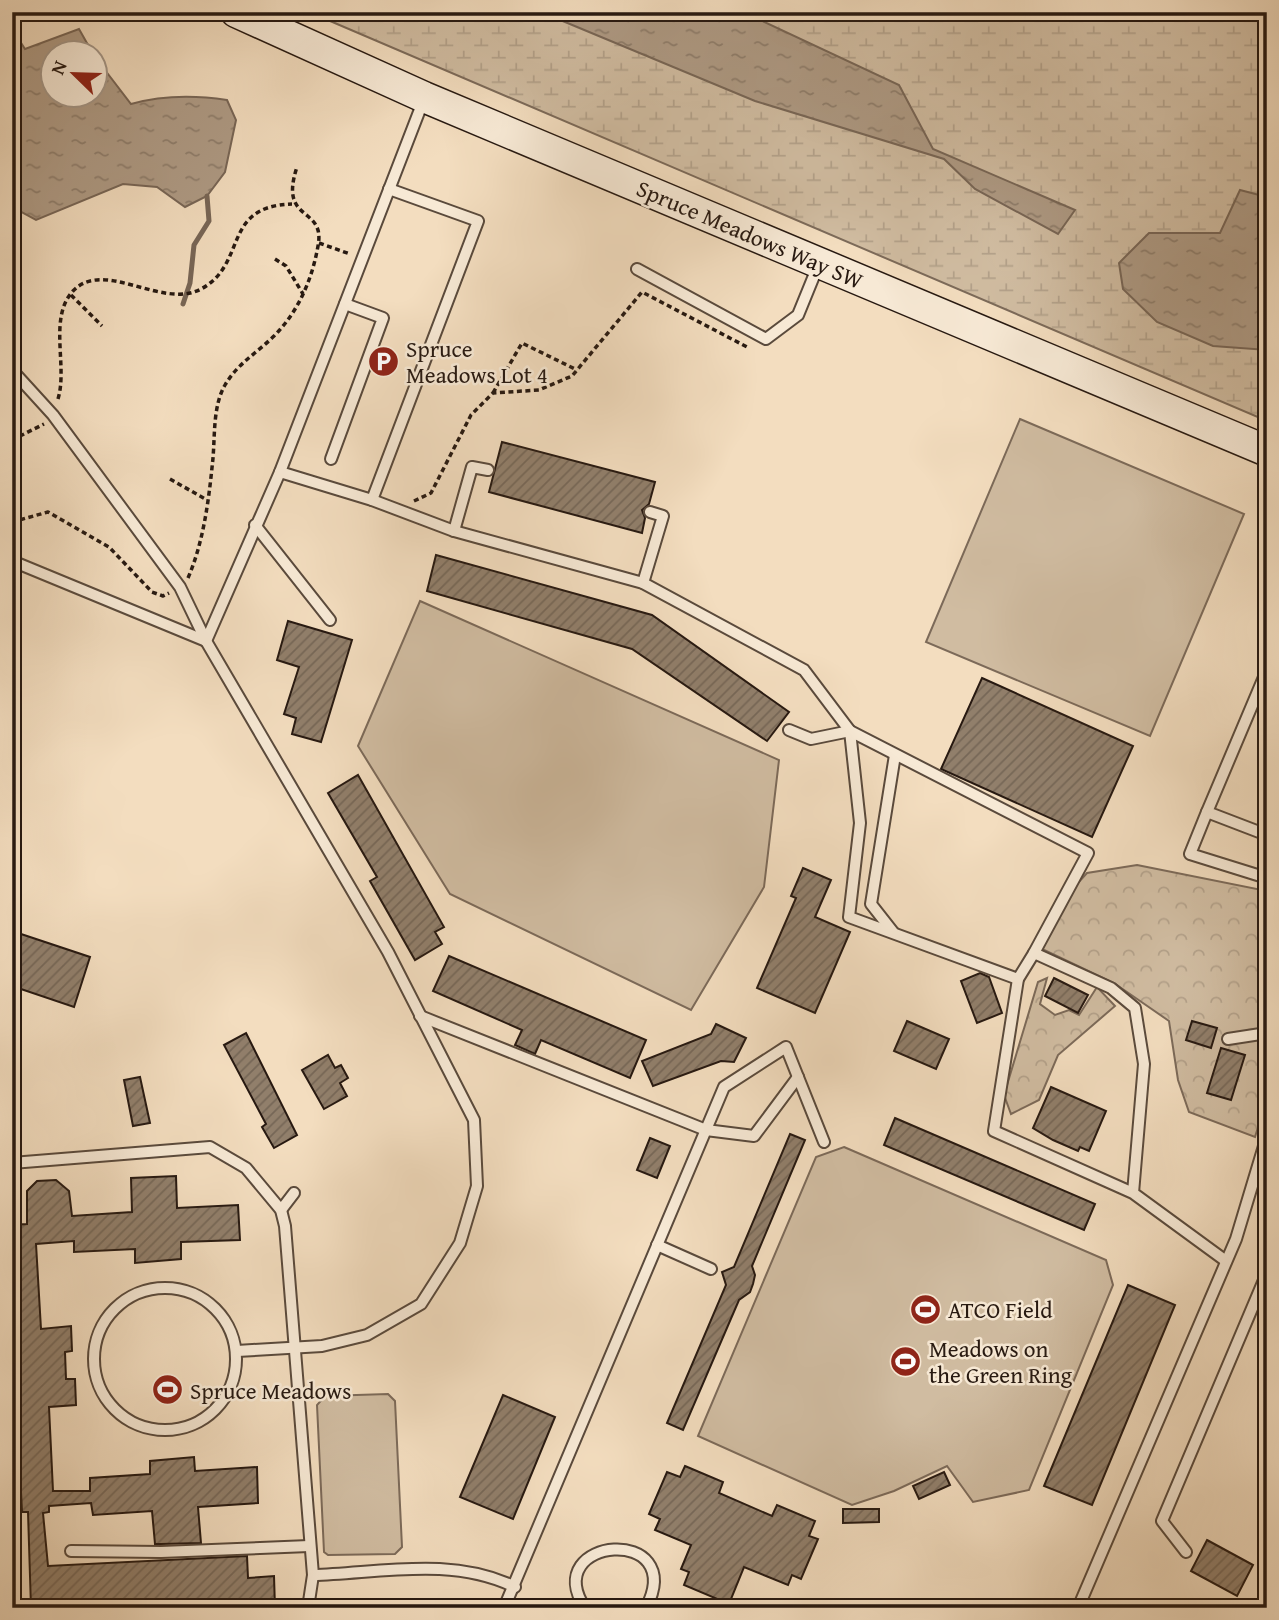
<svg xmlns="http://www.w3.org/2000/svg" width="1279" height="1620" viewBox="0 0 1279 1620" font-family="'Gentium Book Plus',serif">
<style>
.forest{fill:url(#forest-crowns);stroke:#7c6a59;stroke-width:2}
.wetland{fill:url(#wetland-marsh);stroke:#7c6a59;stroke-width:2}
.garden{fill:#d0bca1;stroke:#7c6a59;stroke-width:2}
.water{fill:url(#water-ripples);stroke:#786656;stroke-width:2}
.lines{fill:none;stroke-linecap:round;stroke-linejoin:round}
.stream{stroke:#786656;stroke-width:5}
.building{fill:url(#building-hatch);stroke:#271911;stroke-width:2}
.service-casing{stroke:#5a4a3c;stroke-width:14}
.secondary-casing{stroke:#271911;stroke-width:33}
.path{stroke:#271911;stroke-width:3.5;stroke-dasharray:5 3.5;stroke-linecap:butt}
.service{stroke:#f7e9d5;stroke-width:10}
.secondary{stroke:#f7e9d5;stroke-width:30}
.labels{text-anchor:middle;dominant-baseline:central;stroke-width:5;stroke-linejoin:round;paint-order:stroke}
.street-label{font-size:23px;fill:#271911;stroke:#f7e9d5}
.poi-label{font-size:23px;fill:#271911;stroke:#f7e9d5;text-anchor:start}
</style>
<defs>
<pattern id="forest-crowns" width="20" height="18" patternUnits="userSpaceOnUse" patternTransform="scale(1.75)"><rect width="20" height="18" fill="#d0bca1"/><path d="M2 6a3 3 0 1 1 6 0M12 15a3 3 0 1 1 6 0" fill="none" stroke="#b3a18a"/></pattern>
<pattern id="wetland-marsh" width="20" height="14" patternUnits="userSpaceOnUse" patternTransform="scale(1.75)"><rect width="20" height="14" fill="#d0bca1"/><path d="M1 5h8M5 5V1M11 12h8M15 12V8" fill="none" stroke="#b3a18a"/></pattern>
<pattern id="water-ripples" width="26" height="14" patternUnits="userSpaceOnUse" patternTransform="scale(1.75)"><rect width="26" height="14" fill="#ae9a84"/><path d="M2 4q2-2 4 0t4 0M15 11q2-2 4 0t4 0" fill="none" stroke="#8e7d6b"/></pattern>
<pattern id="building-hatch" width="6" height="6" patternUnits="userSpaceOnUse" patternTransform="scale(1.75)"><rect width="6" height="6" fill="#917f6b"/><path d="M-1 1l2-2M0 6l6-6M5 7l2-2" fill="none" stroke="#766757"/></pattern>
</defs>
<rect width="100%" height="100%" fill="#f3ddbf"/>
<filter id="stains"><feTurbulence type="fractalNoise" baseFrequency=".00286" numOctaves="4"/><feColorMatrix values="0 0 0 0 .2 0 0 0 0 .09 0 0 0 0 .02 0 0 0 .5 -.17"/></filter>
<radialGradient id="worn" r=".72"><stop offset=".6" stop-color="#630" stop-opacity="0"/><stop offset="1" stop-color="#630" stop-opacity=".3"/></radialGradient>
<g class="forest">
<polygon points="1137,865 1267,891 1267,1098 1255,1137 1189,1112 1178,1080 1169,1021 1114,983 1042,949 1055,908 1087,873"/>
<polygon points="1047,978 1040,1004 1055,1015 1069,1010 1079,1015 1097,987 1115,1006 1058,1055 1039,1100 1011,1114 1004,1095 1038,982"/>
</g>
<polygon class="wetland" points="309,12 1267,12 1267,421"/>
<g class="garden">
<polygon points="1020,419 1244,514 1150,736 926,642"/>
<polygon points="420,601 779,760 764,887 691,1010 450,894 358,746"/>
<polygon points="844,1147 1106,1260 1113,1285 1029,1490 973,1502 947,1466 894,1491 852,1505 698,1436 816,1157"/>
<polygon points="388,1394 395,1401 402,1547 395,1554 328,1555 324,1552 317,1405 325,1396"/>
</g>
<g class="water">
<polygon points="541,12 754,12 756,18 899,85 933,149 1075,210 1058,234 975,189 944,159 755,101"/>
<path d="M79,29l13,23h-40v42h42l1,-37 36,47c32,-9 63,-9 96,-4l9,20 -11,52 -18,24 -22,11 -28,-20 -34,-3 -87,36 -24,-13v-172h4l9,14z"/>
<polygon points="1240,190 1267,197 1267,350 1213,346 1157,322 1123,289 1119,263 1149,233 1220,233"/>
</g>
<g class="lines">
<polyline class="stream" points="183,304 190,283 194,245 209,221 207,196"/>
</g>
<g class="building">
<polygon points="502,442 655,482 649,504 642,510 645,518 642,533 489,492"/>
<polygon points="436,555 652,615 789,712 767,741 632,649 427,591"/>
<polygon points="288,621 352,640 321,742 292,734 296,718 284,714 299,667 277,660"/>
<polygon points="982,678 1133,746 1092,837 941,769"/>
<polygon points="358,775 444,927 435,932 442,944 415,960 370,881 377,877 328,793"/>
<polygon points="803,868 831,880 815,917 850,932 815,1013 757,988 796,898 791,896"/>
<polygon points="12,931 90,957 74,1007 12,986"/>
<polygon points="449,956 646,1040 630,1078 541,1040 535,1054 515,1045 522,1030 433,991"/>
<polygon points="980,973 989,977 1002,1013 977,1023 961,981"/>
<polygon points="1054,978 1088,995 1078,1013 1045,996"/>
<polygon points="907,1021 949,1039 936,1069 894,1051"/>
<polygon points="1192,1021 1217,1028 1211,1048 1186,1040"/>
<polygon points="716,1024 746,1038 734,1062 721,1061 653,1086 642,1061 711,1034"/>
<polygon points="246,1033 297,1135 274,1148 262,1127 266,1124 224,1045"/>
<polygon points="1221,1048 1245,1055 1231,1100 1207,1093"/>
<polygon points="328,1055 335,1068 341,1065 348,1078 340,1083 347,1096 324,1109 302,1070"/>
<polygon points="140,1077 150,1123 133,1126 124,1080"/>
<polygon points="1051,1087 1106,1111 1089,1151 1080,1147 1078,1151 1053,1140 1033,1128"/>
<polygon points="895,1118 1095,1204 1084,1230 884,1145"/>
<polygon points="790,1134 805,1140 752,1266 755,1275 753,1284 750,1292 739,1300 683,1430 667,1423 726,1285 722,1272 734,1267"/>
<polygon points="650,1138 670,1146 657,1178 637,1170"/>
<polygon points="176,1176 177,1208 238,1205 240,1240 181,1242 181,1259 135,1263 135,1249 74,1252 74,1241 36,1244 41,1329 71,1326 72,1351 65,1352 66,1379 75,1379 76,1405 49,1407 53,1491 90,1491 90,1478 150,1474 150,1461 194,1457 195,1471 257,1467 258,1503 198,1507 201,1543 161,1544 155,1544 152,1511 93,1515 91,1503 49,1506 49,1512 43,1513 48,1566 247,1556 248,1578 274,1576 275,1608 31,1608 28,1512 22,1512 20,1473 12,1474 12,1225 27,1224 27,1191 37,1181 56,1180 69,1191 72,1216 132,1212 131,1178"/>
<polygon points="1128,1285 1175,1305 1092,1505 1044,1486"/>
<polygon points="503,1395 555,1417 513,1519 460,1497"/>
<polygon points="685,1466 723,1482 719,1493 772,1516 777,1505 815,1521 809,1536 818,1539 801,1579 792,1575 788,1585 744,1567 729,1604 684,1585 689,1572 681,1569 691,1545 655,1530 660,1519 649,1514 667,1472 680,1477"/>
<polygon points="944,1472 950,1485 919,1499 913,1486"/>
<polygon points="843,1509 879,1509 879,1522 843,1523"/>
<polygon points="1207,1540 1253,1565 1237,1596 1191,1571"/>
</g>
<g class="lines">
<defs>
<g id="service">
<polyline points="637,269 766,339 798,315 818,266"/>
<polyline points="12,370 53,415 180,587 206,641 388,952 474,1120 477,1186 460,1243 421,1304 367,1335 322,1346 237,1351"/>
<polyline points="331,459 383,318 345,304"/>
<polyline points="280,472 372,500 454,531 643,583 804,670 850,731 860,823 849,917 1018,979"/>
<polyline points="372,500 478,221 389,189"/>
<polyline points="255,525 330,620"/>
<polyline points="454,531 472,467 488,470"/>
<polyline points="12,561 206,641"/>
<polyline points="643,583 663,516 650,512"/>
<polyline points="206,641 280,472 424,99"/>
<polyline points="1267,670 1207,812 1267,835"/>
<polyline points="789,730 811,739 850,731 1088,853 1034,953"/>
<polyline points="1207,812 1190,854 1267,878"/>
<polyline points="893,932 871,904 895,755"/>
<polyline points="420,1016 706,1130 754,1136 798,1077"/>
<polyline points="1228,1039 1267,1033"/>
<polyline points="12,1163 210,1147 246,1168 281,1210 285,1226 313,1575 308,1608"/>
<polyline points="1133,1193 1144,1064 1135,1008 1111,988 1034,953 1018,979 994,1131 1133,1193 1226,1261"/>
<polyline points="281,1210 294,1193"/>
<polyline points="657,1245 711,1269"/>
<circle cx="165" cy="1359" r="71"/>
<polyline points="71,1551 161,1552 309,1546"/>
<polyline points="1186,1552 1162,1521 1267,1273"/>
<path d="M313,1575c67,-2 139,-19 202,12"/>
<polyline points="504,1608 724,1087 786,1047 824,1142"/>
<path d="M585,1608c-47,-72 104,-84 61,0"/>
<polyline points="1078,1608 1236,1239 1267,1136"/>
</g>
<polyline id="secondary" points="236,12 424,97 1267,451"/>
</defs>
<use href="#service" class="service-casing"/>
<use href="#secondary" class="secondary-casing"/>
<g class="path">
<polyline points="319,243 350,254"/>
<polyline points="275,259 286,266 303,294"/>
<polyline points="71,295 102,326"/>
<polyline points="493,393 522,343 577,370"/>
<path d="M58,399c10,-33 -10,-81 15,-108 31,-33 89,19 128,-2 47,-25 20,-83 91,-85"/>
<polyline points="12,440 44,424"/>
<polyline points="170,479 207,500"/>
<polyline points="414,501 431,493 471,415 493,393 539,390 572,376 642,292 747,347"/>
<polyline points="12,522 48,512 109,547 152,592 163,596 169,593"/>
<path d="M188,578c16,-37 21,-80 25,-120 2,-24 0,-52 12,-73 13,-22 32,-32 49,-49 24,-24 38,-56 44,-90 8,-41 -40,-22 -21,-79"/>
</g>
<use href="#service" class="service"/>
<use href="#secondary" class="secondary"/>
</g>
<defs>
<symbol id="parking-disc" viewBox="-11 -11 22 22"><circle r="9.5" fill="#8f2418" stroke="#f7e9d5"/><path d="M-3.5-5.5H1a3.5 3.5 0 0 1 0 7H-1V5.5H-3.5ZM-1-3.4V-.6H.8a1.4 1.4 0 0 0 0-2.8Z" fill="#fff"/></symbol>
<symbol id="stadium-disc" viewBox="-11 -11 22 22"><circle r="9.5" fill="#8f2418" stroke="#f7e9d5"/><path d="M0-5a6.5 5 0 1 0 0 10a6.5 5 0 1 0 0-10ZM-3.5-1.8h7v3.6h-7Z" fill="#fff"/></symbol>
</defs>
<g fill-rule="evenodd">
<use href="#parking-disc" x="366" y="344" width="35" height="35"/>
<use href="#stadium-disc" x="908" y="1292" width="35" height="35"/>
<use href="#stadium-disc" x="888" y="1344" width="35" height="35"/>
<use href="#stadium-disc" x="150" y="1372" width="35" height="35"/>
</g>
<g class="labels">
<g class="street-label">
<text transform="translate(750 234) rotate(23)">Spruce Meadows Way SW</text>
</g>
<g class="poi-label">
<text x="406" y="348">Spruce<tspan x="406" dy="26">Meadows Lot 4</tspan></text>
<text x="948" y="1309">ATCO Field</text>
<text x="929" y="1348">Meadows on<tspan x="929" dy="26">the Green Ring</tspan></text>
<text x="190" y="1390">Spruce Meadows</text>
</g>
</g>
<rect width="1279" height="1620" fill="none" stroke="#f3ddbf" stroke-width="42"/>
<rect x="14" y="14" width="1251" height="1592" fill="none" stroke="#271911" stroke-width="3.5"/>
<rect x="21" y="21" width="1237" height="1578" fill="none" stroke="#271911" stroke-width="2"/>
<g transform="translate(74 74) rotate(293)"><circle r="33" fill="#f7e9d5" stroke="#a49687" stroke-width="2"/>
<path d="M0-5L12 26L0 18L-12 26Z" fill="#8f2418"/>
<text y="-10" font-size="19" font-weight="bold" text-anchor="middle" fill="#271911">N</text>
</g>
<rect width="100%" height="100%" filter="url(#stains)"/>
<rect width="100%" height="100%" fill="url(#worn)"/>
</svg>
